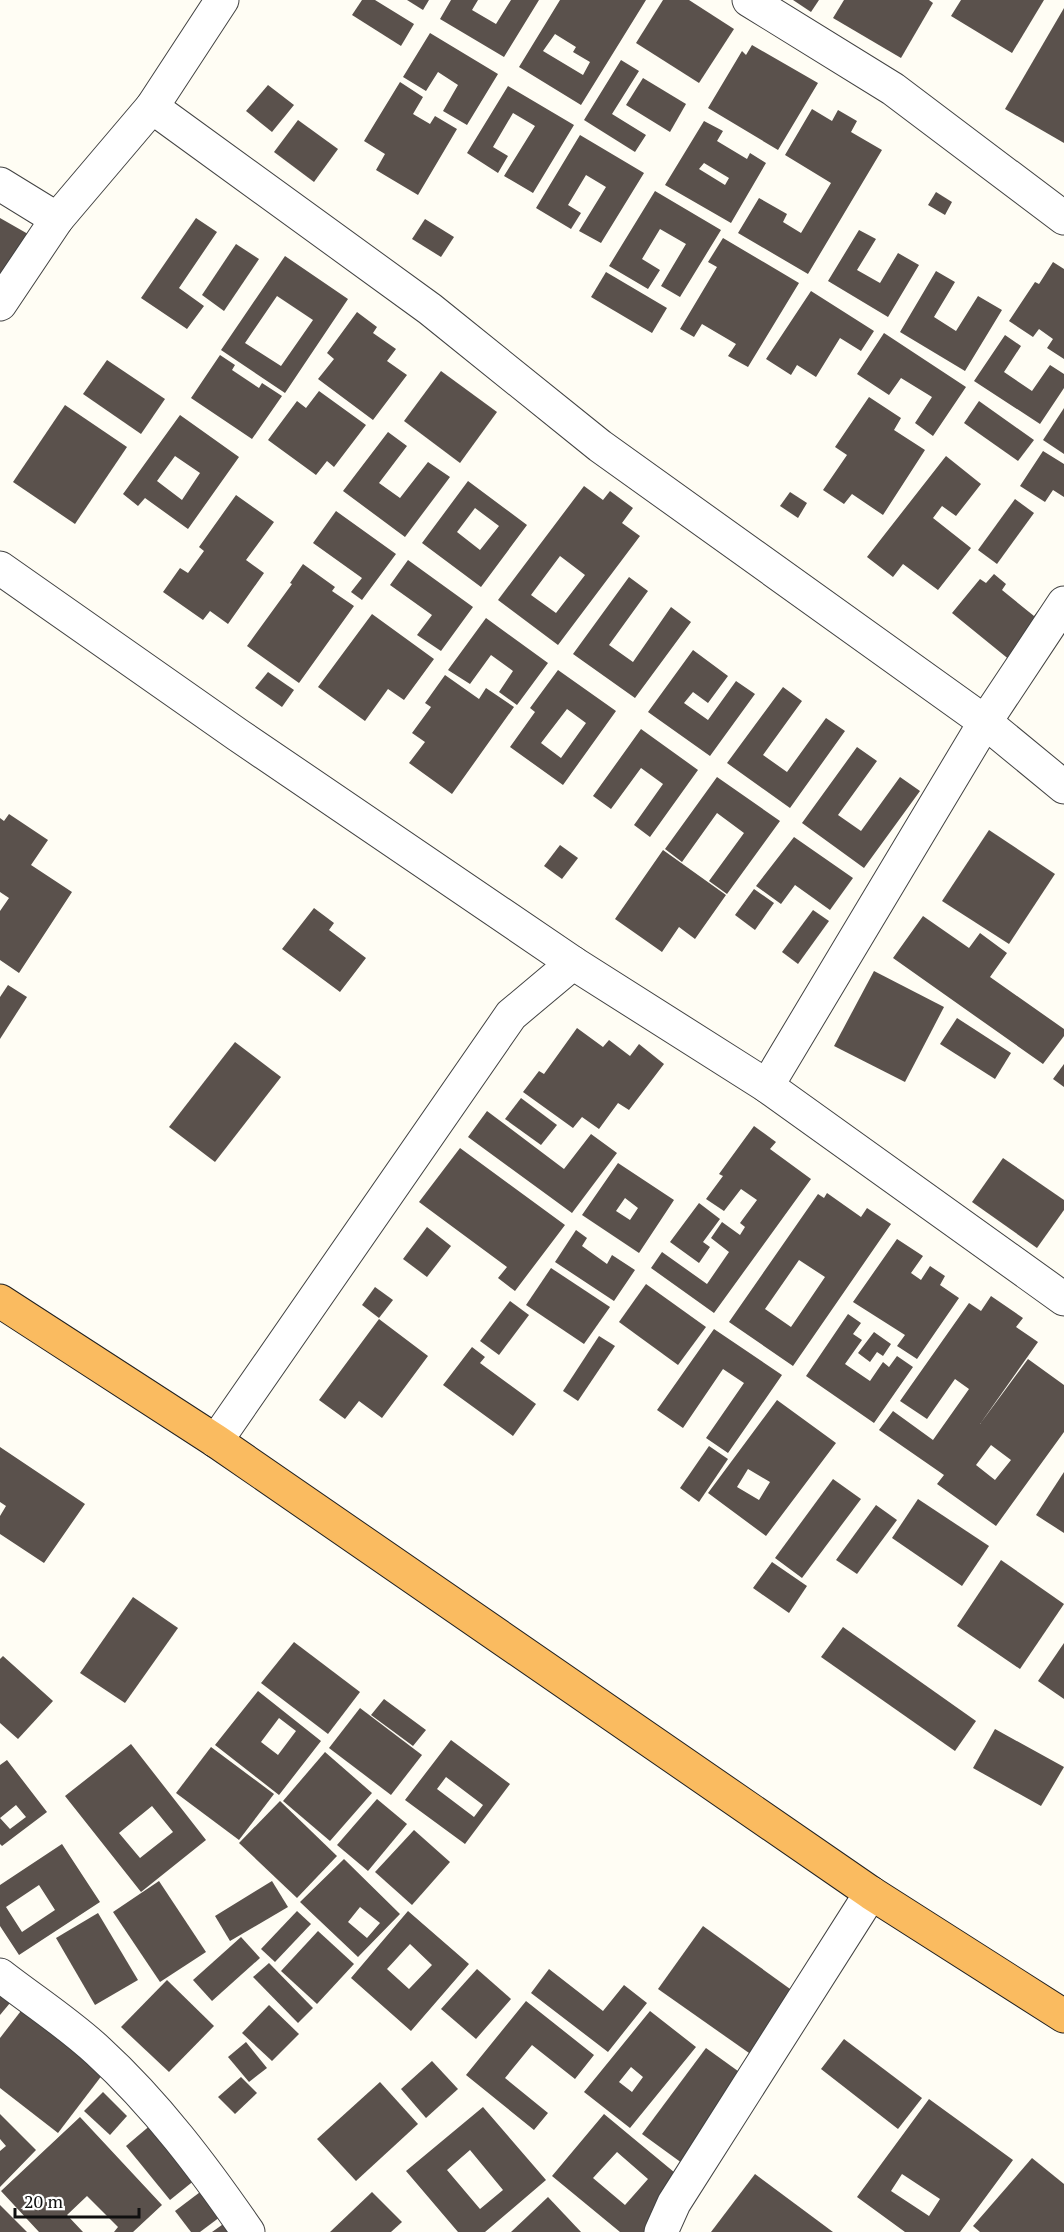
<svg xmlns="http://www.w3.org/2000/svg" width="1064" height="2232" viewBox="0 0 1064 2232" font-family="'PT Serif',serif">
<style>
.building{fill:#5a514c;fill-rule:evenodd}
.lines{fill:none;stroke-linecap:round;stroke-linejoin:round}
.minor-casing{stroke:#434343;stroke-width:35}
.trunk-casing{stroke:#212121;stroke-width:35}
.minor{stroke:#fff;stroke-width:33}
.trunk{stroke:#fabb60;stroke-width:33}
</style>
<rect width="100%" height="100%" fill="#fffdf4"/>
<g class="building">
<polygon points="362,0 375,0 414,24 401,46 352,15"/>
<polygon points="407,0 429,0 423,10"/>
<polygon points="451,0 478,0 472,10 496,24 511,0 539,0 504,57 440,19"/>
<path d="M560,0h86l-65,105 -62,-38zM555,34l21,13 -3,5 17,10 -7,13 -40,-24z"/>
<polygon points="663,0 689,0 734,29 699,83 636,43"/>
<polygon points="793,0 819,0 811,12"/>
<polygon points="844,0 929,0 933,3 901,58 833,18"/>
<polygon points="961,0 1044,0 1012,53 951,16"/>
<polygon points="1064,8 1064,143 1005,109"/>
<polygon points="430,33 498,74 467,125 443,111 458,85 438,72 426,91 403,77"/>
<polygon points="752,45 818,83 778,150 708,108 742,51 746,55"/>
<polygon points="621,60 639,71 612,114 646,135 635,152 584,120"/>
<polygon points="643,78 686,104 670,132 626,105"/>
<polygon points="400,82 423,97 413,114 430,124 435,116 457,129 418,195 376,170 385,154 364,141"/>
<polygon points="268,85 294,105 272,132 246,111"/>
<polygon points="508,86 574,125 533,193 504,176 535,126 513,113 493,147 508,156 498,173 467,153"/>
<polygon points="812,109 832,121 838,110 857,121 851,132 882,150 808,274 738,233 759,198 787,214 783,222 801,233 831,183 785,155"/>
<polygon points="298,120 338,149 314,182 274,152"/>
<path d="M704,121l19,10 -6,10 30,18 3,-6 16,10 -35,60 -66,-38zM704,163l25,15 -4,7 -26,-16z"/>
<polygon points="580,135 644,173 601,243 579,231 606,187 586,175 568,205 581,213 571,229 536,208"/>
<polygon points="655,191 721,230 680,297 661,286 686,244 660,229 642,259 660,270 648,289 609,266"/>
<polygon points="936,192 952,202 945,215 928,205"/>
<polygon points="0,218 35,238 0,284"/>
<polygon points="196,218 217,232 179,288 204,306 187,329 141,298"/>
<polygon points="425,219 454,237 441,257 412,239"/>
<polygon points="859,230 876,239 857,270 880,283 898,253 919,265 888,317 828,281"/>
<polygon points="723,238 799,283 748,367 728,356 736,344 702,324 694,337 680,329 717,267 708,262"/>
<polygon points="236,244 259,259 224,311 202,295"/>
<path d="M285,256l63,43 -63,94 -64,-43zM277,296l36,24 -32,46 -36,-23z"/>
<polygon points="1053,262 1064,269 1064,359 1047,348 1053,339 1039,329 1033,337 1009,321 1035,282 1039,284"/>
<polygon points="936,271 955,282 934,317 956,331 978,296 1002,310 965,371 900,332"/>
<polygon points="606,272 667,308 652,333 591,297"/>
<polygon points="811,291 874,331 861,351 840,338 816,377 797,365 791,375 766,359"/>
<polygon points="357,312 377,327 373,333 396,349 387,361 407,375 373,420 318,379 334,359 327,353"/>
<polygon points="884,333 966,387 933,436 915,423 932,397 901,378 889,395 857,374"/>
<polygon points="1005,335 1021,346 1004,372 1032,391 1050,365 1064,374 1064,388 1040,424 974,381"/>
<polygon points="220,355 235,365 232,370 259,388 262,383 282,396 252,439 191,398"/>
<polygon points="107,360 165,399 141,434 83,394"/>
<polygon points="441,371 497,412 460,463 404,421"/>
<polygon points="319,391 366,425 334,467 327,461 316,475 268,440 297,401 306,408"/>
<polygon points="869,397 901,418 894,430 925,450 883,515 852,494 844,504 823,490 847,455 835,447"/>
<polygon points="979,401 1034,440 1018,461 964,423"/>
<polygon points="65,405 127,447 75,524 13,482"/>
<polygon points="1064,408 1064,454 1043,440"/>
<path d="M180,415l59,42 -51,72 -43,-31 -7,8 -15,-12zM175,456l25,17 -18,27 -25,-19z"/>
<polygon points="388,432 407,446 379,483 400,498 428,462 450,477 405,537 343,491"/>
<polygon points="1043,451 1064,464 1064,497 1053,490 1045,502 1020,486"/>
<polygon points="946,456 981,484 956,516 942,506 933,518 971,548 938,590 903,564 893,577 867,557"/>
<path d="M468,481l59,44 -46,62 -59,-44zM475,508l24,18 -19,24 -23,-18z"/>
<path d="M584,486l19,14 7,-9 23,17 -11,15 18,13 -82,109 -60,-45zM560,556l25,19 -29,38 -25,-18z"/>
<polygon points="790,492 807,503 798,518 780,506"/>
<polygon points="236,495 274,522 246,560 264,573 228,624 210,611 203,620 163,592 180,568 188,573 204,551 199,547"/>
<polygon points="1015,499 1034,513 997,564 978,550"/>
<polygon points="336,511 396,554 362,600 351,592 362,578 313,543"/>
<polygon points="408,560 473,607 441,651 417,635 432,615 390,585"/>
<polygon points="303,564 335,587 332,591 354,606 299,683 247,646 292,584 290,583"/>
<polygon points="994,574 1006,584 1002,590 1034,616 1048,598 1011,661 952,613 980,579 986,583"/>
<polygon points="629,577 648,591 609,645 633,662 671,607 691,622 635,698 573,654"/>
<polygon points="372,614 434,659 404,700 388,689 365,721 318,687"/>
<polygon points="486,618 548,663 517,705 499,692 513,671 491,655 470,684 448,670"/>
<polygon points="693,650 728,676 708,703 693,692 684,703 708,720 736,681 755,694 710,756 648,712"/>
<path d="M558,670l58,41 -53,74 -53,-38 25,-35 -5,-4zM567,709l19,14 -25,35 -20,-15z"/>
<polygon points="268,672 294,690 282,707 255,688"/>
<polygon points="445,675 479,699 486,688 514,707 452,794 409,763 425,742 412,733 431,707 425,703"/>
<polygon points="783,687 802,701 763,755 787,772 826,718 845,731 790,808 727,763"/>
<polygon points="641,729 698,770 650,837 634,825 663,784 641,768 611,809 593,796"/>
<polygon points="857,747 877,761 838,815 861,831 900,777 920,791 864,868 802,823"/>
<polygon points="717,777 780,821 727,894 709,881 744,833 717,813 682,862 665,849"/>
<polygon points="9,814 48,840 31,865 72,892 19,973 0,960 0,911 9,898 0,892 0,818 4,821"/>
<polygon points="989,830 1055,874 1009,944 942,901"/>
<polygon points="794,837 853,878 830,910 795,885 781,904 756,886"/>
<polygon points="560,845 578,858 562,879 544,866"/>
<polygon points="663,850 726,895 695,939 679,927 662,952 615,919"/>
<polygon points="754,889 774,903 755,930 735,915"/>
<polygon points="314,908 334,923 329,930 366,958 340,992 282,949"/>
<polygon points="813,910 829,921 798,964 782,952"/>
<polygon points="923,916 969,948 980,933 1007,953 990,977 1064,1029 1064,1036 1043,1064 893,958"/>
<polygon points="874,971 944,1007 905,1082 834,1046"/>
<polygon points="8,985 27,997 0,1039 0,997"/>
<polygon points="957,1018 1011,1053 995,1079 940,1044"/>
<polygon points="577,1028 603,1047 609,1040 630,1056 639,1044 664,1064 629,1110 618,1103 599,1129 582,1117 573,1128 523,1092 539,1071 544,1074"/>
<polygon points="235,1042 281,1077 215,1162 169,1127"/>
<polygon points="1064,1064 1064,1087 1053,1079"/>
<polygon points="521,1098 557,1125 541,1145 505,1119"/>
<polygon points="487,1111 564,1169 591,1134 617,1153 572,1213 468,1137"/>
<polygon points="754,1126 776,1142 770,1149 811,1179 714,1313 651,1268 662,1252 707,1284 729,1252 711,1238 722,1222 740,1235 745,1227 740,1223 757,1200 741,1189 724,1211 706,1199 723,1176 719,1174"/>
<polygon points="460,1148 565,1225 515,1291 498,1278 507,1267 419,1202"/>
<polygon points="1003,1158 1064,1200 1064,1210 1037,1248 972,1202"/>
<path d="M618,1163l56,37 -35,53 -57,-38zM625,1198l13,10 -8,12 -14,-9z"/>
<path d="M827,1193l34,24 6,-9 24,16 -98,142 -64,-44 89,-128 6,4zM799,1260l26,17 -34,50 -26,-18z"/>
<polygon points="699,1203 720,1219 703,1242 710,1247 699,1263 670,1242"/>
<polygon points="427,1227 451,1246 427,1277 403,1259"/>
<polygon points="576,1230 587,1238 582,1246 607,1264 612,1255 635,1270 614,1301 555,1262"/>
<polygon points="897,1239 923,1256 911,1273 921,1280 930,1266 945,1276 940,1285 959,1298 917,1359 897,1346 905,1335 853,1302"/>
<polygon points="551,1268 610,1307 584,1344 526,1305"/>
<polygon points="646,1284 706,1327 678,1365 619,1322"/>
<polygon points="375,1287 393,1300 379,1318 362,1305"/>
<path d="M991,1296l32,22 -7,9 22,15 -58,82 48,-65 36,26v47l-68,94 -59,-42 7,-9 -65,-45 14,-19 40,29 36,-51 -14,-10 -28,40 -27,-18 69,-98 12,8zM991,1445l20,15 -16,20 -19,-15z"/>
<polygon points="510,1301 529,1315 499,1355 480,1341"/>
<polygon points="848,1314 861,1323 853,1334 862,1340 845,1364 870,1381 883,1362 889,1367 897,1356 913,1367 874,1423 806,1376"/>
<polygon points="379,1319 428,1356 382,1418 359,1401 345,1419 319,1400"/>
<polygon points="714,1329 782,1375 728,1453 706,1438 744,1383 723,1369 683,1428 657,1410"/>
<polygon points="874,1332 891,1344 883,1356 877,1352 870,1362 858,1353"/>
<polygon points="599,1336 615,1346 578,1401 563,1391"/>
<polygon points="472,1347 485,1357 480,1363 536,1404 513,1436 443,1385"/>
<path d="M777,1400l59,43 -70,93 -58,-43zM748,1469l22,13 -11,18 -22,-13z"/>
<polygon points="709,1446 728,1459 699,1502 680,1488"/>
<polygon points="0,1447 85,1504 44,1563 0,1534 0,1516 6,1506 0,1502"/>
<polygon points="1064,1472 1064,1533 1036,1515"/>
<polygon points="833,1479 861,1499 802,1578 775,1558"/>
<polygon points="918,1499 989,1546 962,1586 892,1538"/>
<polygon points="876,1505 897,1520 857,1574 836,1560"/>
<polygon points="1001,1560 1064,1604 1020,1669 957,1626"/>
<polygon points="772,1562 807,1586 789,1613 753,1588"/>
<polygon points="133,1597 178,1628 125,1703 80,1673"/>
<polygon points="843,1627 976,1721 955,1751 821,1657"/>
<polygon points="294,1642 360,1692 328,1734 261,1683"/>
<polygon points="1064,1643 1064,1699 1038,1681"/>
<polygon points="3,1656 53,1701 18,1739 0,1723 0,1659"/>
<path d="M258,1691l63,50 -42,54 -64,-50zM279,1718l17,13 -18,24 -17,-13z"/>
<polygon points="384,1699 426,1730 413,1746 371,1715"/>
<polygon points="360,1708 422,1755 391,1795 329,1748"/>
<polygon points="995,1729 1064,1767 1041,1806 973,1768"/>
<path d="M451,1740l59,44 -45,60 -60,-44zM446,1777l37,28 -9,12 -37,-28z"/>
<path d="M131,1744l75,96 -65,52 -76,-96zM152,1806l21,26 -33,26 -21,-25z"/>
<polygon points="211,1747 274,1794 239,1840 176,1793"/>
<polygon points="325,1752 372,1793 330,1841 283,1801"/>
<path d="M7,1760l40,52 -45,34 -2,-2v-79zM16,1805l10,12 -16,12 -10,-11z"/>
<polygon points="377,1799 407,1824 368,1871 337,1845"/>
<polygon points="280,1801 337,1856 297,1898 239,1843"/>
<polygon points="414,1830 450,1862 412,1905 375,1872"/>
<path d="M62,1844l38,58 -81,53 -19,-29v-41zM39,1885l16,25 -33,22 -16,-25z"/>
<path d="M344,1859l56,55 -42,43 -58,-55zM360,1907l20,16 -13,15 -19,-16z"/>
<polygon points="159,1881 206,1952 160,1982 113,1912"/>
<polygon points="272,1881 288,1907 230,1941 215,1916"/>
<polygon points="297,1911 311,1924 275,1962 261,1949"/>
<path d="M408,1911l61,53 -58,67 -60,-53zM410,1944l22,21 -23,24 -22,-20z"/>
<polygon points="98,1913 138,1980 95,2005 56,1938"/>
<polygon points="703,1926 804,1999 759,2060 658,1989"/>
<polygon points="318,1931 354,1964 317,2004 281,1971"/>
<polygon points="241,1937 260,1958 212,2001 193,1980"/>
<polygon points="269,1963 313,2008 298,2023 253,1977"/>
<polygon points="477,1969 511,1999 476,2039 441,2009"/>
<polygon points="549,1969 603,2011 624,1985 647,2003 608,2052 531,1993"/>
<polygon points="167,1980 214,2026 169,2072 121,2027"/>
<polygon points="0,1985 15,1997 0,2015"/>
<polygon points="526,2001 594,2055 575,2079 532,2045 505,2078 548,2113 534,2130 466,2075"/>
<polygon points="269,2005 299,2034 272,2061 242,2033"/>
<polygon points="24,2007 106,2070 58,2133 0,2088 0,2038"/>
<path d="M650,2011l46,36 -66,81 -46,-36zM631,2067l12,10 -11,15 -13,-10z"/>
<polygon points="844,2039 922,2098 898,2129 821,2069"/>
<polygon points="246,2042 267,2068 249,2082 228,2057"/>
<polygon points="706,2048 749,2079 686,2166 642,2134"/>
<polygon points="432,2061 458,2089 426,2118 401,2089"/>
<polygon points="241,2077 257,2093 235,2114 218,2097"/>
<polygon points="380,2082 418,2124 356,2181 317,2139"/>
<polygon points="103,2092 127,2116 110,2135 84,2111"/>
<path d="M929,2099l84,61 -53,72h-55l-48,-35zM902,2174l38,25 -11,17 -38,-25z"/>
<path d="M483,2107l63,73 -61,52h-27l-52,-61zM470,2150l33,40 -23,19 -33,-39z"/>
<polygon points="166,2112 211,2167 170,2200 126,2146"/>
<polygon points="0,2114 36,2150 0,2187 0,2151 6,2146 0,2139"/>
<path d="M604,2114l94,78 -33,40h-45l-68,-56zM617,2152l31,27 -23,26 -32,-27z"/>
<polygon points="80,2117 162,2205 133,2232 114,2232 118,2227 87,2196 67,2215 83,2232 39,2232 1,2191"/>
<polygon points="1032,2158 1064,2184 1064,2232 980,2232 973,2226"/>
<polygon points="755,2174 833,2232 711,2232"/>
<polygon points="216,2180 236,2205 200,2232 191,2232 175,2211"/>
<polygon points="372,2192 402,2222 391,2232 330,2232"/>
<polygon points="548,2197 581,2232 511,2232"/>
<polygon points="0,2205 27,2232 0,2232"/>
<polygon points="236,2215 248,2232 212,2232"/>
</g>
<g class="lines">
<defs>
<g id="minor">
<polyline points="749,0 893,89 1064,218"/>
<polyline points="152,107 430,309 600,446 985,722 1064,787"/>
<polyline points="0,184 57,219"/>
<polyline points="0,304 57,219 152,107 222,0"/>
<polyline points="0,568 238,735 573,963 767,1086 1064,1299"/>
<polyline points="767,1086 985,722 1064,603"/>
<polyline points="216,1441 511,1015 573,963"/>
<path d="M0,1975c32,25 68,48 98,76 58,53 106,117 150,181"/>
<polyline points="661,2232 674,2203 871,1893"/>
</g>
<polyline id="trunk" points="0,1301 216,1441 871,1893 1064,2016"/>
</defs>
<use href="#minor" class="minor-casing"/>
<use href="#trunk" class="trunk-casing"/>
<use href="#minor" class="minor"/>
<use href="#trunk" class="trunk"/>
</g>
<path d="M15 2208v9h124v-9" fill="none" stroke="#101010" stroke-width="3"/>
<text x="24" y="2208" font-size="18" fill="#101010" stroke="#ffffff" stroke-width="4.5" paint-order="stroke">20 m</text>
</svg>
